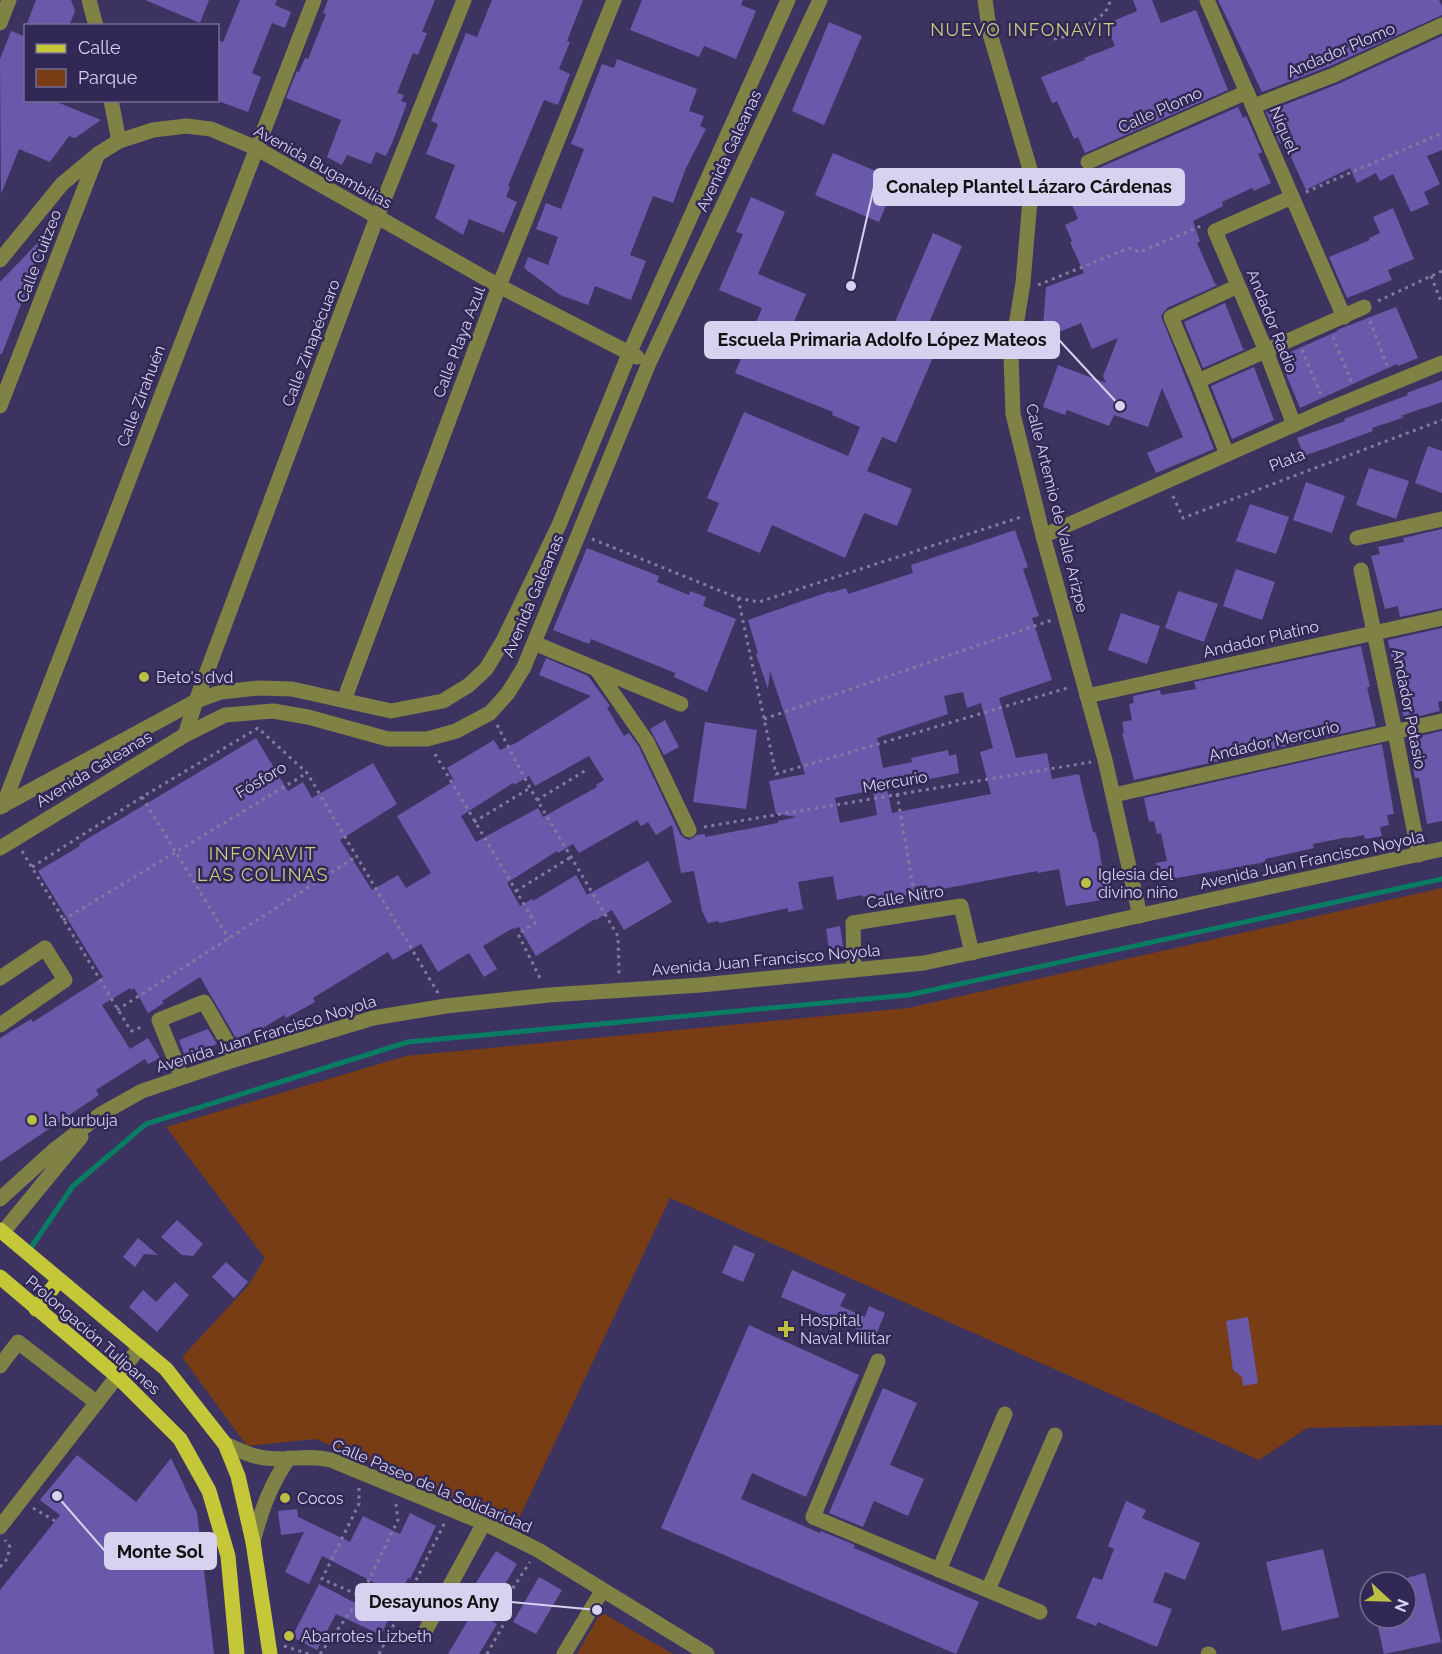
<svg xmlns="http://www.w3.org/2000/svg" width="1442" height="1654" viewBox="0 0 1442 1654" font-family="Raleway,sans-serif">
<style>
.green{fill:#783d14}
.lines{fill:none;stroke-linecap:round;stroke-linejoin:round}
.stream{stroke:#087d63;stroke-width:5}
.building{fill:#6a59ab;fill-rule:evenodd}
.path{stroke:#817aa1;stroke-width:3;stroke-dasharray:3 4.5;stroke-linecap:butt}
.minor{stroke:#808245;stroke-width:15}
.major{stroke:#c4c737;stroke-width:15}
.poi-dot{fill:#bcbf44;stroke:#322856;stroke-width:2}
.labels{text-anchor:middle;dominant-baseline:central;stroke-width:5;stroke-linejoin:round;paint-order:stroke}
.street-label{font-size:16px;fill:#d6d2ef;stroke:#322856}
.poi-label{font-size:16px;fill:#d6d2ef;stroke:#322856;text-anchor:start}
.neighbourhood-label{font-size:18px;letter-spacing:1.5px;fill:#cace80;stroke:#322856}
.leader{fill:none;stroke:#d6d2ef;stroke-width:2}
.callout-dot{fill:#d6d2ef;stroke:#322856;stroke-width:2}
.callout{fill:#d6d2ef;stroke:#d6d2ef;stroke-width:2}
.callout-label{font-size:18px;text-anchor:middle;font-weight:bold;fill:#111}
</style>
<rect width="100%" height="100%" fill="#3c3361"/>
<g class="green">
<polygon points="1442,888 1442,1425 1307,1428 1259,1460 670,1198 515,1527 316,1439 247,1446 182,1357 248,1286 265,1258 166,1127 406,1056 908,1008"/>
<polygon points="601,1612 673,1654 577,1654"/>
</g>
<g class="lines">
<polyline class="stream" points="30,1249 73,1186 146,1124 408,1042 909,995 1442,879"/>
</g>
<g class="building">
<polygon points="36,0 71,0 75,11 69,26 26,26"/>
<polygon points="145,0 209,0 200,23"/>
<polygon points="240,0 277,0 275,5 291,12 285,28 272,23 252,73 261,77 248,112 218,101 218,40 223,42"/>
<polygon points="328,0 435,0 422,32 427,33 418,55 413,53 397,93 404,95 401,101 407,103 393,141 386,156 376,152 371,164 347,155 342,165 327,157 341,120 286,98 297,71 299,72 305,58 308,59 326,14 323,13"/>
<polygon points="492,0 583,0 567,41 570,42 559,69 570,74 558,105 544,100 508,186 510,187 506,197 517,202 504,233 469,219 463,235 435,218 455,165 426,154 438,124 431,121 466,33 477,37"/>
<polygon points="642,0 743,0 741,5 756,11 736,59 704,46 699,57 630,30"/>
<polygon points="1133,0 1152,0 1161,23 1196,10 1228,90 1085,153 1078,137 1074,139 1057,101 1052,103 1041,77 1085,60 1084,58 1115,46 1106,24 1137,11"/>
<polygon points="1218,0 1439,0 1442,6 1442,15 1330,66 1262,92"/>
<polygon points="829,22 862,36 824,125 792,111"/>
<polygon points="11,31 26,37 26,100 52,100 101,120 75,138 69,136 50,162 19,149 1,194 0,59"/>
<polygon points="1442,36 1442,150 1427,156 1440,184 1424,192 1429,204 1411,212 1393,174 1380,181 1376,173 1357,183 1350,168 1306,190 1284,142 1280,144 1266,112 1338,84"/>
<polygon points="617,59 697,89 689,111 704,116 700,126 706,129 686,168 673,203 653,196 630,255 646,261 631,300 595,286 588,305 560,295 524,268 528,257 548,265 558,237 536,229 546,203 561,209 584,149 571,144 602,64 614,68"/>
<polygon points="1238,107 1243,118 1246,116 1262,152 1258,154 1271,183 1254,191 1252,188 1222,202 1223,206 1193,221 1200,241 1197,243 1215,284 1218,285 1167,308 1161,316 1214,449 1156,473 1147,453 1183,437 1162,388 1148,427 1114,415 1109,426 1067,410 1065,415 1043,407 1058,365 1106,383 1103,376 1118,338 1092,349 1081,323 1042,339 1046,287 1084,273 1070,242 1072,241 1065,225 1078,219 1068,195 1078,191 1075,184 1083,181 1079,173 1084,170 1092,171"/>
<polygon points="833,153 897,180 879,222 815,195"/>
<polygon points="751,197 785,212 758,274 806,294 793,324 859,351 869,327 889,336 933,233 962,246 918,348 934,355 896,443 882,437 867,471 912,489 897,526 864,513 845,558 772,525 760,553 707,531 719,503 707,498 744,412 848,456 860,427 832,415 833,412 735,373 762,308 719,290 743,234 736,232"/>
<polygon points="1393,208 1414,259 1388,270 1392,280 1347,298 1329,257 1370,240 1369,238 1380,233 1373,217"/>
<polygon points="49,231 2,354 0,354 0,282"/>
<polygon points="1225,303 1243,349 1246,349 1203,368 1184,322"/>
<polygon points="1396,307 1418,358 1398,366 1397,364 1300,408 1279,357 1338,331 1337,330"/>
<polygon points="1254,367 1274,420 1232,439 1211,386"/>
<polygon points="1442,380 1442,402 1400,416 1405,417 1372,428 1373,431 1351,439 1304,456 1297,438 1345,421 1344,419 1408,395 1407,393"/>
<polygon points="1428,446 1442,451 1442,493 1415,483"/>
<polygon points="1369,468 1409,481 1396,519 1356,505"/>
<polygon points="1306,482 1345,496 1332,533 1293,520"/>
<polygon points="1250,504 1289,517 1276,554 1236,541"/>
<polygon points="1442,529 1442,608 1400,617 1398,606 1385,609 1371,556 1380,554 1378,547 1404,542 1403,538"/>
<path d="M1015,530l13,37 -5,2 16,47 -7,2 20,62 -53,18 17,60 31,-5 5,26 27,-5 14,58h2l3,9 9,58 -41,7 -7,-37 -21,4 -1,-2 -100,19v1l-16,4v-2l-31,5 -1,-3 -17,4v-4l-9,2 -1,-2 -25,5 -4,-24 -35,6 5,27 -15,3v-4l-69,15 -1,-2 -10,2 -6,-12 -8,-40 -13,2 -9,-48 -16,10 -8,-13 -7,4 -4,-6 -58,33 -6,-9 -15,9 -1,-2 -50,32 13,23 12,-7 1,2 43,-26 11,20 61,-34 24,41 -48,28 -12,-20 -16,10 -1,-1 -59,37 -17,-29 -5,2 -1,-1 -30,18 14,23 -13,8 -15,-24 -31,19 -17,-28 -28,16 -5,-8 -75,46 2,4 -29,16 -2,-3 -31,19 -1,-3 -15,9 -37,-63 -38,24 2,2 -16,10 -14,-25 -3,2 -1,-2 -28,17 28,44 18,-11 12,20 -12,6 -3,-5 -49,31 3,5 -99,67v-124l31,-19 2,3 70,-45 -65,-106 42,-25 -1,-2 177,-106 32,53 15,-9 9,16 61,-35 24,41 -57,36 32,50 26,-15 8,13 25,-15 -34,-57 57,-35 -7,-13 47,-28 6,10 16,-7 75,-47 -52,-21 7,-17 42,18 22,30 -3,2 17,28 5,-3 10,14 41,87 4,4 5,2 8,-5 8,-1v3l73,-14v-2l19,-4 -21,-3 -7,-33 36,-7 -35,-103 -2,18 -12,-35 2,-1 -10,-33 83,-29 -1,2 16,-5 2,6 65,-21 -2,-8zM963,692l4,16 14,-5 12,45 -13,4 11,42 -99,19 -5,-25 72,-15 -3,-19 -7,2 -1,-6 -37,8 1,4 -29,6 -6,-30 71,-24 -4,-18zM589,756l15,24 -8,5 1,2 -54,30 -5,-9 -62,34 -15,-26 52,-33 1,2 15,-9 6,10zM873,790l4,25 -37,8 -5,-25z"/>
<polygon points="587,548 659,576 657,582 689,595 690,591 706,597 703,606 736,619 707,692 674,677 675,673 591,639 589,644 553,630"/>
<polygon points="1236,569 1275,582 1262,620 1223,606"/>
<polygon points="1178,591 1218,604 1204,642 1165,628"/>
<polygon points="1121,613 1160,626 1147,664 1108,650"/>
<polygon points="1442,628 1442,701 1438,702 1440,711 1404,720 1388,640"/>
<polygon points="1361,646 1370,687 1367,687 1376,726 1134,780 1122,733 1124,733 1122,722 1132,720 1129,704 1134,703 1133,696 1160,690 1161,695 1196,689 1194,682"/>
<polygon points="665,720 679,747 664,755 650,729"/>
<polygon points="705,722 757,730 746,809 693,802"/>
<polygon points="1442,731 1442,821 1427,824 1419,778 1415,778 1407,739"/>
<polygon points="1382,744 1394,814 1387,815 1389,825 1380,827 1382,836 1365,839 1364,835 1348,838 1348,837 1313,844 1314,848 1265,859 1266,862 1160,881 1156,863 1167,861 1161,833 1157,834 1154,821 1149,822 1144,798"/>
<polygon points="840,926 843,946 829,949 826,929"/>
<polygon points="208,1029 217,1044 185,1056 179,1040"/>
<polygon points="177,1220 203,1244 193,1256 182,1255 161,1237"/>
<polygon points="138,1238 158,1255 144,1254 135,1267 123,1257"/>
<polygon points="734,1245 755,1254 743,1282 722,1273"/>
<polygon points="226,1262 248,1282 234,1298 212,1277"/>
<polygon points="792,1270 846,1294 840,1306 865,1317 869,1306 885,1313 875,1337 781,1297"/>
<polygon points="175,1282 189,1295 157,1332 129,1307 143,1290 156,1302"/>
<polygon points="1248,1317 1258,1383 1243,1386 1242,1377 1233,1370 1226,1321"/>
<polygon points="749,1325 859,1375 806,1497 752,1473 741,1499 820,1533 821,1531 855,1545 854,1548 979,1602 956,1654 661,1528"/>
<polygon points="883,1388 917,1403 890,1465 924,1479 908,1516 874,1501 863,1527 829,1513"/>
<polygon points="77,1455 136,1502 171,1458 197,1513 214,1654 0,1654 0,1590 60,1515 40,1500"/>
<polygon points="1126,1501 1146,1510 1142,1518 1200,1543 1185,1580 1165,1572 1153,1602 1172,1609 1157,1647 1098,1622 1096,1626 1076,1618 1093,1577 1102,1580 1114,1549 1108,1546"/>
<polygon points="297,1509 298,1517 350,1542 363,1516 400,1534 410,1513 436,1526 410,1579 408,1578 381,1635 336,1614 317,1650 292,1637 319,1584 363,1607 375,1583 322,1556 309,1584 285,1572 304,1532 281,1535 278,1511"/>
<polygon points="1323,1549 1339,1617 1282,1631 1266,1562"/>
<polygon points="496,1551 517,1564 489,1611 467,1597"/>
<polygon points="1425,1573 1441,1642 1384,1654 1376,1618 1406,1618 1406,1578"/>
<polygon points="539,1577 562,1590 536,1634 513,1622"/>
<polygon points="474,1610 497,1624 479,1654 448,1654"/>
</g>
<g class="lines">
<g class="path">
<polyline points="1054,39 1070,36 1105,13 1111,0"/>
<polyline points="1306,192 1442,133"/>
<polyline points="1431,276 1442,304"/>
<polyline points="1038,285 1129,248 1140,252 1201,226"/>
<polyline points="1378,301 1442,271"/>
<polyline points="1370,321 1388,368"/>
<polyline points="1333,337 1352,384"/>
<polyline points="1302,350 1322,397"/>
<polyline points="1173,496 1183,518 1442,420"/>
<polyline points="592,539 738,598 759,602 1021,517"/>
<polyline points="738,598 776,774 1071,687"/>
<polyline points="764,719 1052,620"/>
<polyline points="497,725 530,788 618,936 619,974"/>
<polyline points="435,754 535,923 518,934 541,980"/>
<polyline points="897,794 915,898"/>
<polyline points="142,797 229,939"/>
<polyline points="537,800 588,769"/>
<polyline points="474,822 530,788"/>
<polyline points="704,827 1091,762"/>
<polyline points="22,851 131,1031 144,1026"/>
<polyline points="32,867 142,797 258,728 307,773 438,993"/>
<polyline points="516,891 571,857"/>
<polyline points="63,920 307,773"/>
<polyline points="117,1010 357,856"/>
<polyline points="359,1488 359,1504 322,1579 361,1596 398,1520 396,1504"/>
<polyline points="33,1508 55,1521"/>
<polyline points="0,1567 7,1559 10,1547 5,1540"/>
<polyline points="284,1646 309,1654"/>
<polyline points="320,1654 361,1597"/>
<polyline points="379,1654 445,1522"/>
<polyline points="487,1654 505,1622 500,1608 530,1562"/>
</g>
<g class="minor">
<polyline points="89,0 96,26"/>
<polyline points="985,0 990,34 1032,176 1023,283 1011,356 1013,414 1043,536 1105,760 1140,916"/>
<polyline points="1207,0 1344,317"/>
<polyline points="0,23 9,0"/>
<polyline points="111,100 119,141"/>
<polyline points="1254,106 1334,75 1442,25"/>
<polyline points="1088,162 1247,92"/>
<polyline points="1292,197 1215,231 1266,351 1294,425"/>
<polyline points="0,260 62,184 98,154 119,141 153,130 186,126 211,129 256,148 499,286 637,357"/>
<polyline points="1198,381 1171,317 1238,286"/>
<polyline points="0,406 97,156"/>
<polyline points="1227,454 1198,381 1364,307"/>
<polyline points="1043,536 1327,410 1442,363"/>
<polyline points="1357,538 1442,519"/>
<polyline points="1361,570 1395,732 1419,855"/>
<polyline points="534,643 681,704"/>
<polyline points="597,670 647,742 689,830"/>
<polyline points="1087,696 1442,618"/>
<polyline points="344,700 499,286 614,0"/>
<polyline points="185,735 196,701 377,217 464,0"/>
<polyline points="1114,795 1442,721"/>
<polyline points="3,806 314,0"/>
<polyline points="0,807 196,701 221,692 258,688 292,689 391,711 443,701 469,685 486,669 503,641 559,525 629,354 788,0"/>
<polyline points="0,848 185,735 225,715 273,711 308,717 388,739 427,739 456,731 490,713 508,693 524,667 649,363 820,0"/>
<polyline points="854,970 853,923 961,906 972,953"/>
<polyline points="0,978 45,948 65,980 0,1025"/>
<polyline points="182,1077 159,1020 204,1002 237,1059"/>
<polyline points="0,1199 53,1151 101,1114 142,1091 237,1059 373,1018 446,1006 549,995 701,985 924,963 1442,849"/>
<polyline points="3,1232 81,1137"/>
<polyline points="878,1361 813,1517 1040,1612"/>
<polyline points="0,1366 18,1342 97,1403"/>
<path d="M225,1444c13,5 26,13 40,14 24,3 42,-4 66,2l153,63 54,27 169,104"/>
<polyline points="0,1527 140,1347"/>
<path d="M253,1542c8,-31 17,-57 36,-84"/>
<polyline points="939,1570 1005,1414"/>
<polyline points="988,1590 1055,1435"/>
<polyline points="422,1637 484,1523"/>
<polyline points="564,1654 602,1591"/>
<polyline points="1208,1654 1209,1654"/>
</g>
<g class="major">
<polyline points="0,1230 166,1369 225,1444 238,1476 253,1542 270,1654"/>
<polyline points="0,1277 118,1377 180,1439 209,1491 228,1556 237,1654"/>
<polyline points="36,1309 59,1280"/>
</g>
</g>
<g class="poi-dot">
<circle cx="144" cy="677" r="6"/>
<circle cx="1086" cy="883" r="6"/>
<circle cx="32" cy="1120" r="6"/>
<path d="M783 1320h6v6h6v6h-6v6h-6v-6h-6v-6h6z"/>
<circle cx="285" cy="1498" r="6"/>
<circle cx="289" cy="1636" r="6"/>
</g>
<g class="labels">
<g class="street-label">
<text transform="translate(1341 50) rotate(-23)">Andador Plomo</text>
<text transform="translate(1160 110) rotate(-24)">Calle Plomo</text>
<text transform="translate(1284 130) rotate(67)">Níquel</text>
<text transform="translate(729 151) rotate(-65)">Avenida Galeanas</text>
<text transform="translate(323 167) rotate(29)">Avenida Bugambilias</text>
<text transform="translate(39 256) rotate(-69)">Calle Cuitzeo</text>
<text transform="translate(1272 321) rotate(68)">Andador Radio</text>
<text transform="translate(459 342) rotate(-69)">Calle Playa Azul</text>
<text transform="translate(311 343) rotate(-69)">Calle Zinapécuaro</text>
<text transform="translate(141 396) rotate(-69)">Calle Zirahuén</text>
<text transform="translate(1287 460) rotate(-21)">Plata</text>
<text transform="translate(1057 508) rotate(76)">Calle Artemio de Valle Arizpe</text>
<text transform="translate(533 596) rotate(-67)">Avenida Galeanas</text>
<text transform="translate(1261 639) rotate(-13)">Andador Platino</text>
<text transform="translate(1409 709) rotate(79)">Andador Potasio</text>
<text transform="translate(1274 741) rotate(-13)">Andador Mercurio</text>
<text transform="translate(94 769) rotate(-31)">Avenida Galeanas</text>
<text transform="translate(261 780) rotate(-31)">Fósforo</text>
<text transform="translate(895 782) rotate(-10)">Mercurio</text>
<text transform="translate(1312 860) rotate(-12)">Avenida Juan Francisco Noyola</text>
<text transform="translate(905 897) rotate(-9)">Calle Nitro</text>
<text transform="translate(766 960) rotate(-5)">Avenida Juan Francisco Noyola</text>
<text transform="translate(266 1034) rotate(-17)">Avenida Juan Francisco Noyola</text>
<text transform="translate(93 1335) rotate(41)">Prolongación Tulipanes</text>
<text transform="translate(432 1486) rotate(23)">Calle Paseo de la Solidaridad</text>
</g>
<g class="poi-label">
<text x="156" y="677">Beto's dvd</text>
<text x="1098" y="874">Iglesia del<tspan x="1098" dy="18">divino niño</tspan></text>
<text x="44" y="1120">la burbuja</text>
<text x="800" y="1320">Hospital<tspan x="800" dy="18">Naval Militar</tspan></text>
<text x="297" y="1498">Cocos</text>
<text x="301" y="1636">Abarrotes Lizbeth</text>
</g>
<g class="neighbourhood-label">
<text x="1023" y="29">NUEVO INFONAVIT</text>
<text x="263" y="853">INFONAVIT<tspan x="263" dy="21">LAS COLINAS</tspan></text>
</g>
</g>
<path class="leader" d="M851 286L874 187M1120 406L1059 340M57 1496L105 1551M597 1610L511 1602"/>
<g class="callout-dot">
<circle cx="851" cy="286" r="6"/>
<circle cx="1120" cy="406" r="6"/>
<circle cx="57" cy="1496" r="6"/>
<circle cx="597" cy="1610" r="6"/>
</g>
<g class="callout">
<rect x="874" y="169" width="310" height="36" rx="6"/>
<rect x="705" y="322" width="354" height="36" rx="6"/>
<rect x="105" y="1533" width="111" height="36" rx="6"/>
<rect x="356" y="1584" width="155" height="36" rx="6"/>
</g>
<g class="callout-label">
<text x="1029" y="193">Conalep Plantel Lázaro Cárdenas</text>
<text x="882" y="346">Escuela Primaria Adolfo López Mateos</text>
<text x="160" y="1558">Monte Sol</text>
<text x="434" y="1608">Desayunos Any</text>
</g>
<rect x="24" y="24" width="195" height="78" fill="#322856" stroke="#746c93" stroke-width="1.5"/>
<rect x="36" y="44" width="30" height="9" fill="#c4c737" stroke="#746c93" stroke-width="1.5"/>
<text x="78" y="54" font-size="18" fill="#d6d2ef">Calle</text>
<rect x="36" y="69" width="30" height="18" fill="#783d14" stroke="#746c93" stroke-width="1.5"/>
<text x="78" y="84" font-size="18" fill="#d6d2ef">Parque</text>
<g transform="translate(1388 1600) rotate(112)"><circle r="28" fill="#322856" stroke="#746c93" stroke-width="1.5"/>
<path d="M0-4.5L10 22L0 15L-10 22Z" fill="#bcbf44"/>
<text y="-9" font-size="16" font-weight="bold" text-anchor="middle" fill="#d6d2ef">N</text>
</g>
</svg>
